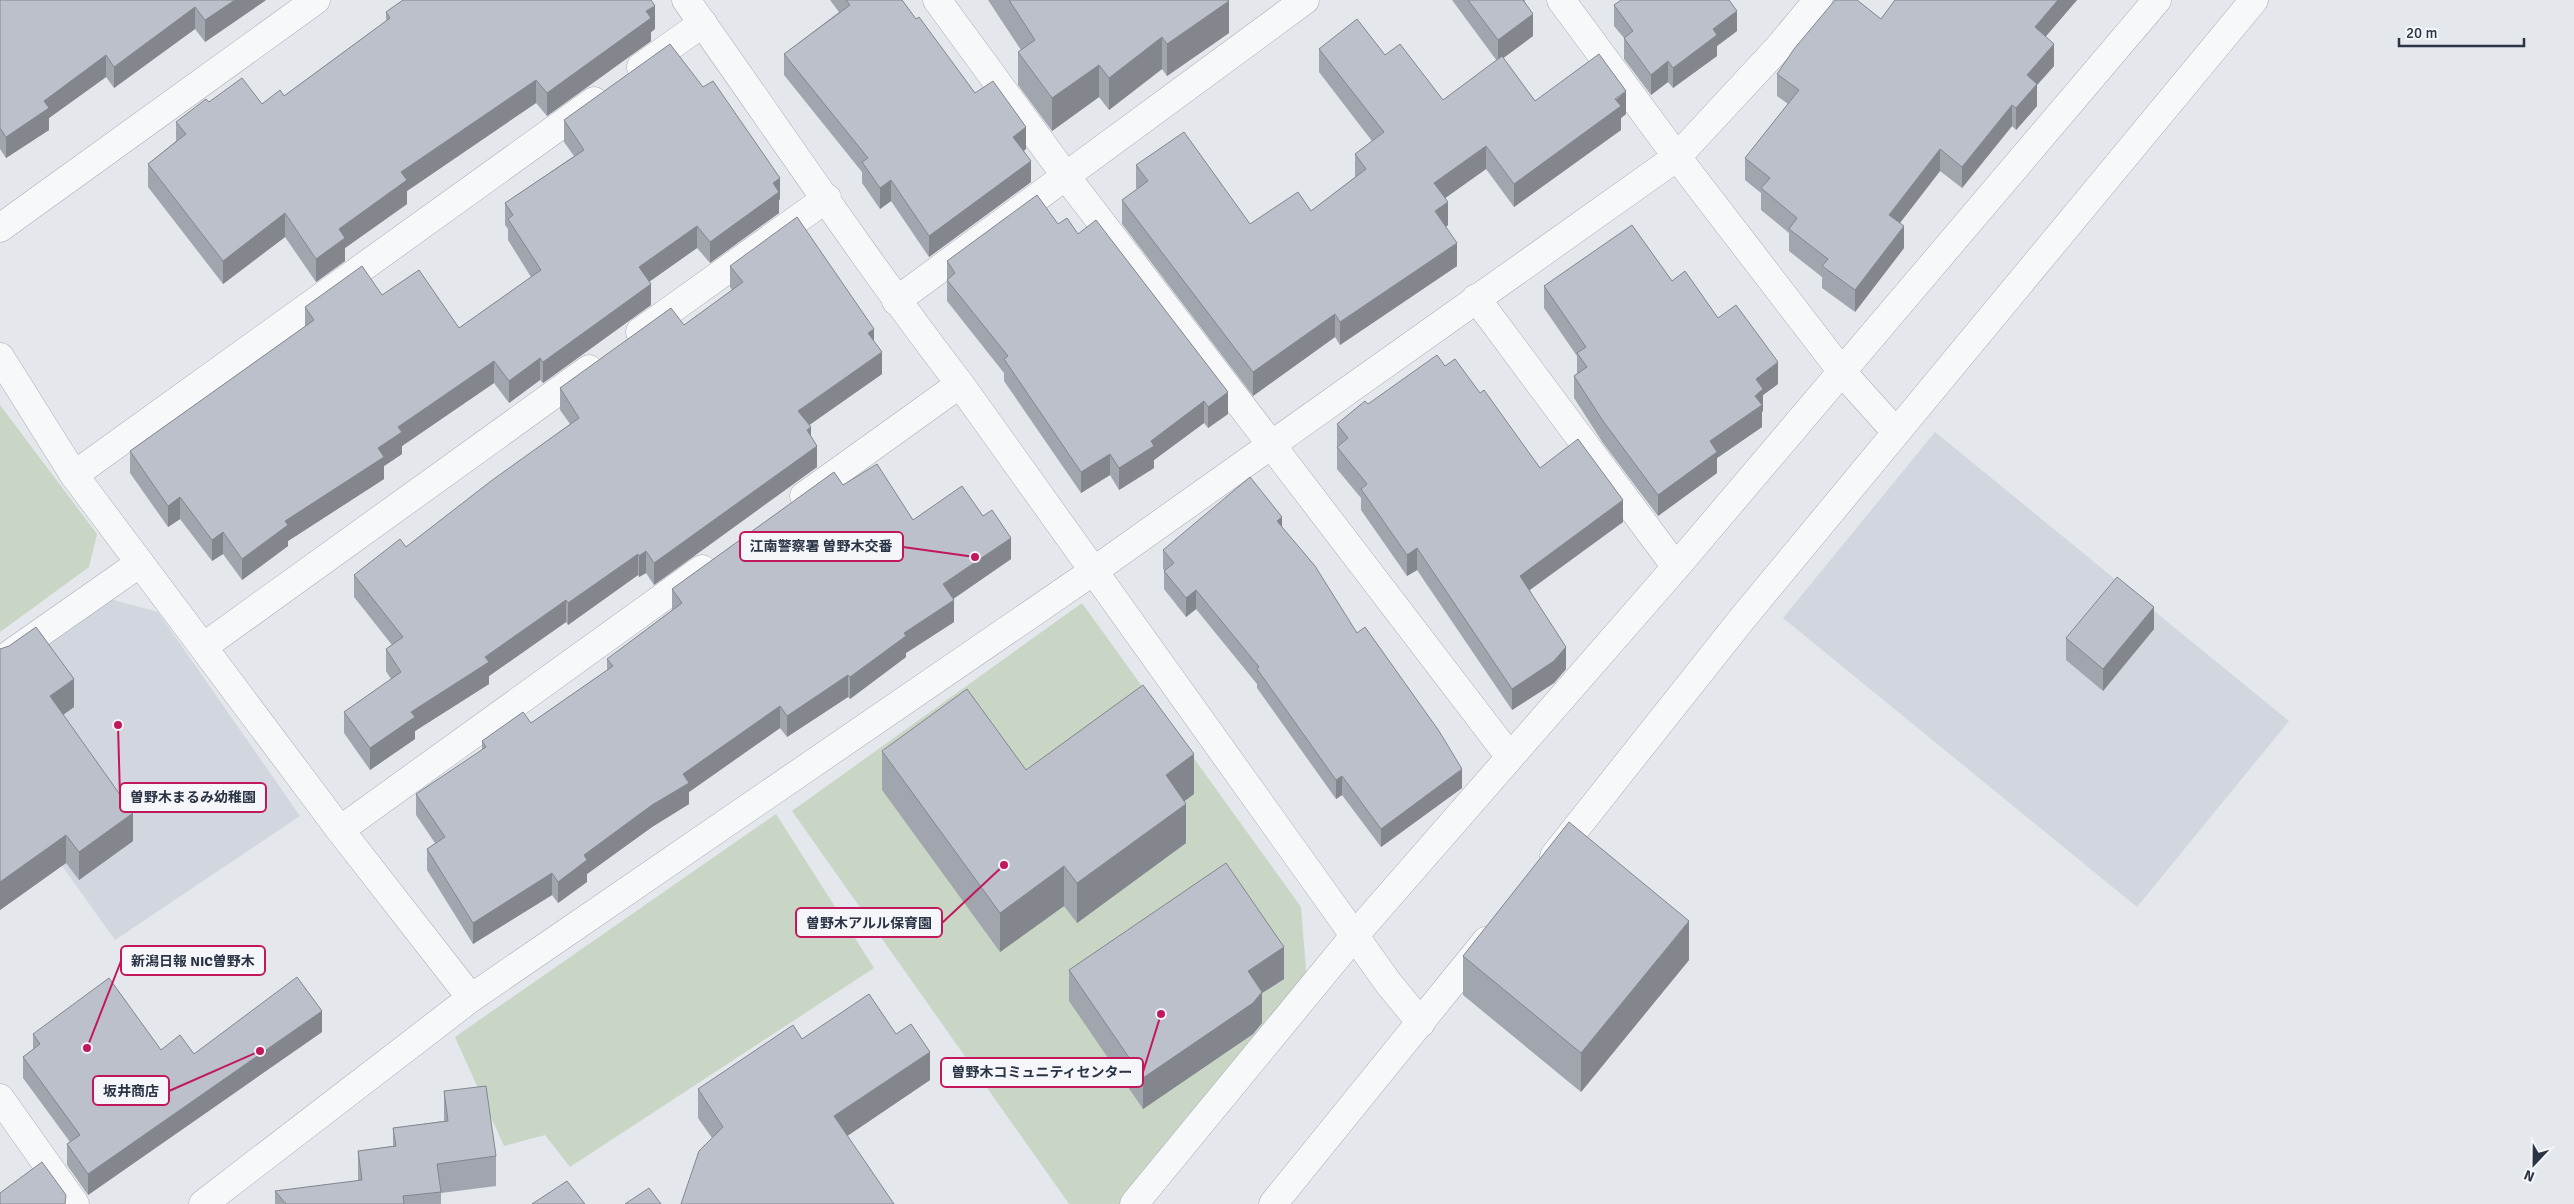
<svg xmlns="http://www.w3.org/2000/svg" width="2574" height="1204" viewBox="0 0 2574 1204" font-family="Signika,'Noto Sans JP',sans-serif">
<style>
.built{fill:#d2d6de}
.green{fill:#c9d6c5}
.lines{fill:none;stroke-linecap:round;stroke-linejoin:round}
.minor-casing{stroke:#a9aeb7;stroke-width:29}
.minor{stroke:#f7f8fa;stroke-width:28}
.wall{fill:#a1a5ae}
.shaded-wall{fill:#83868d}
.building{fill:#bbc0ca;stroke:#83868d}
.leader{fill:none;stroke:#c2185b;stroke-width:2}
.callout-dot{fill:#c2185b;stroke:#f4f6f9;stroke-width:2}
.callout{fill:#f4f6f9;stroke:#c2185b;stroke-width:2}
.callout-label{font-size:14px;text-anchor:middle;font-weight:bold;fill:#2b3445}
</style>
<rect width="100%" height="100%" fill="#e4e7ec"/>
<g class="built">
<polygon points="1935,432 2289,721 2137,907 1783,618"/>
<polygon points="99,596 158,612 300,816 115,940 0,779 0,671"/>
</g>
<g class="green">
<polygon points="0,405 97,534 89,567 0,632"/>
<polygon points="1082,603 1301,907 1307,982 1123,1204 1069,1204 792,811"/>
<polygon points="776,814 874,968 570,1167 545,1135 504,1146 455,1037"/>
</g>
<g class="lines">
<defs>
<g id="minor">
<path d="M686,0c91,128 178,259 274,384l429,600 32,39"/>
<polyline points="937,0 1065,175 1510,757"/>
<polyline points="1561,0 1677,157 1843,373 1896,432"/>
<polyline points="641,67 703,23"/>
<polyline points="0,228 316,0"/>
<polyline points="1476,298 1676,567"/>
<polyline points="896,301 1305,0"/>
<polyline points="640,332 827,198"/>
<polyline points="0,357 74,475 340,830 471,998"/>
<polyline points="74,475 594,101"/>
<polyline points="804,496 960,384"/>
<polyline points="203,647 589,369"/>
<polyline points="0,661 140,563"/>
<polyline points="340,830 702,569"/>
<polyline points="1554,856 1742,619 2254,0"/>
<polyline points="0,1098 75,1204"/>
<polyline points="203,1204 471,998 1095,570 1677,157 1778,48 1818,0"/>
<polyline points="1134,1204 1355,935 1676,567 2157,0"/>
<polyline points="1273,1204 1486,941"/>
</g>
</defs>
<use href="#minor" class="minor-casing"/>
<use href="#minor" class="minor"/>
</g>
<g class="wall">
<polygon points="0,0 266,0 205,42 195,29 114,88 106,77 49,118 49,130 6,158 0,149"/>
<polygon points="830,0 902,0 916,19 975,93 1026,149 1024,151 1031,182 929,257 891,201 880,209 862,183 862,172 784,75 784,54 839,12"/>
<polygon points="988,0 1228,0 1229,33 1167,76 1162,69 1109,110 1099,97 1052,131 1018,85 1018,52 1021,50"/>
<polygon points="1452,0 1525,0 1525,3 1533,36 1503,58 1535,101 1626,114 1621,118 1621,130 1514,207 1486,169 1445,198 1448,225 1446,227 1457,266 1340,345 1335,337 1253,396 1122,224 1122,200 1137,189 1136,188 1136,165 1250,224 1311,211 1355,177 1355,154 1372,141 1319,72 1319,49 1385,55 1443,100 1497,61"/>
<polygon points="1895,0 2077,0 2046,36 2054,66 2037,85 2037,106 2016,130 2012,126 1962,188 1940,171 1900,223 1904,248 1855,312 1822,288 1822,277 1789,251 1789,233 1761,210 1761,193 1745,180 1745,158 1788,104 1777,96 1777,74 1881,19"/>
<polygon points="1730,2 1737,31 1717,46 1717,56 1673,88 1668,82 1651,95 1624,59 1624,38 1614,26 1614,5"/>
<polygon points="386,12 655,29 651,32 651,41 547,116 536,103 407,191 407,204 345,248 345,261 316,282 285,237 223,284 148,187 148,164 176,141 176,122 209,102 262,104 284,96 386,21"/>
<polygon points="564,120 780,199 779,200 779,213 710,263 697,248 650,281 651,305 543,383 540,380 509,403 494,383 402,446 402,454 384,466 384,479 288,541 288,546 242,580 223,554 212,561 180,519 168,527 130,473 130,451 305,327 305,307 382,295 459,328 531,277 508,240 508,229 505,225 505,203 574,156 564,142"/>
<polygon points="1058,224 1078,234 1228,414 1208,428 1204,423 1154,460 1154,468 1119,490 1110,475 1081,493 1004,381 1004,373 947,301 947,261"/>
<polygon points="730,266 874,342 882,374 809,425 817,467 654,585 646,573 639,577 638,575 568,625 566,622 489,676 489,684 415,731 415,739 370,770 344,733 344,712 391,679 386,671 386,649 392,645 354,597 354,575 406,547 570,424 560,410 560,388 684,325 732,290 730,287"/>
<polygon points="1672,281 1718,318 1778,384 1763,395 1763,411 1762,412 1762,427 1717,458 1717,473 1658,516 1603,443 1574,398 1574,376 1577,374 1577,356 1544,308 1544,286"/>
<polygon points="1445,366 1480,393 1540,468 1623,522 1530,590 1566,669 1554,683 1512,710 1417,570 1407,576 1361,510 1361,498 1337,469 1337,424 1368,404"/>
<polygon points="843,485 913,520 1011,559 953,599 954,622 906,653 906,657 850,699 848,697 787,737 780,728 689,792 689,804 652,827 587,874 587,882 558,903 552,895 473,944 427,870 427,849 435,843 416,815 416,794 482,751 482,741 531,723 607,670 607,659 672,610 672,589"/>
<polygon points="1282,527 1357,633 1462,788 1381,847 1342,795 1336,799 1257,688 1257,684 1196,609 1186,617 1164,589 1164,571 1163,568 1163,550"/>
<polygon points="2154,629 2103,691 2066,660 2066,638"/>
<polygon points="0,649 74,707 63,715 133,841 79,880 66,863 0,910"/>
<polygon points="882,751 1194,794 1184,801 1186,843 1077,923 1064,906 1000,952 882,790"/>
<polygon points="1463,956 1689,960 1581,1092 1463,995"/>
<polygon points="1069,970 1284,979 1262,993 1262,1023 1253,1034 1143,1109 1069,1001"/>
<polygon points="322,1032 88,1195 67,1165 67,1144 70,1142 23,1078 23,1057 33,1049 33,1034 194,1054"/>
<polygon points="896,1034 930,1080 847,1136 712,1138 698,1118 698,1089 802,1039"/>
<polygon points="444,1091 496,1156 496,1186 441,1193 441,1204 275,1204 275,1191 358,1181 358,1151 393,1146 393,1128 444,1121"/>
</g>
<g class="shaded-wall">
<polygon points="235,0 266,0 205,42 205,20"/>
<polygon points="2058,0 2077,0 2035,49 2035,27"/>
<polygon points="1229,1 1229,33 1167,76 1167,44"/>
<polygon points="655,6 655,29 651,32 651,41 547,116 547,93 646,11"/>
<polygon points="195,7 195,29 114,88 114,67"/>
<polygon points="1737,11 1737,31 1717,46 1717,56 1673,88 1673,68 1713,29"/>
<polygon points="1533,14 1533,36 1498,62 1498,40"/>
<polygon points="1162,37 1162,69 1109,110 1109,78"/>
<polygon points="2054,44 2054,66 2037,85 2037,106 2016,130 2016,108 2027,75"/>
<polygon points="106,55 106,77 49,118 49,130 6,158 6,137 44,101"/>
<polygon points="1668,61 1668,82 1651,95 1651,75"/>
<polygon points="1099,65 1099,97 1052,131 1052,98"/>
<polygon points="536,80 536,103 407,191 407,204 345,248 345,261 316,282 316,259 339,229 401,172"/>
<polygon points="1626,91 1626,114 1621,118 1621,130 1514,207 1514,184"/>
<polygon points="2012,105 2012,126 1962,188 1962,167"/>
<polygon points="1026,127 1026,149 1013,158 1013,137"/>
<polygon points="1486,146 1486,169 1434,206 1434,183"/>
<polygon points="1940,149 1940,171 1889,237 1889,215"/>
<polygon points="1031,161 1031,182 929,257 929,236"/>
<polygon points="780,178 780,199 779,200 779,213 710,263 710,242 773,183"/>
<polygon points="891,180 891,201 880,209 880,188"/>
<polygon points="1448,202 1448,225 1435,234 1435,211"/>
<polygon points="285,213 285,237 223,284 223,261"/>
<polygon points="697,226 697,248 639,289 639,267"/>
<polygon points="1904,226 1904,248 1855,312 1855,290"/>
<polygon points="1457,243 1457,266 1340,345 1340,322"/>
<polygon points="651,284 651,305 543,383 543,362"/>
<polygon points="1335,314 1335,337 1253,396 1253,372"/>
<polygon points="874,329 874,351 868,333"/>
<polygon points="882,352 882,374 798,433 798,411"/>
<polygon points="540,358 540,380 509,403 509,381"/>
<polygon points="494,361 494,383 402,446 402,454 384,466 384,479 288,541 288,546 242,580 242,559 285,521 378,448 398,427"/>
<polygon points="1778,362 1778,384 1763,395 1763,411 1762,412 1762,427 1717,458 1717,473 1658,516 1658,495 1710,441 1756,379"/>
<polygon points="1228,392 1228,414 1208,428 1208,407"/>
<polygon points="1204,401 1204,423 1154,460 1154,468 1119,490 1119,468 1151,441"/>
<polygon points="811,427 811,449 807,430"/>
<polygon points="817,446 817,467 654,585 654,563"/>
<polygon points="1110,454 1110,475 1081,493 1081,472"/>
<polygon points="180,497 180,519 168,527 168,506"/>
<polygon points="1623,500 1623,522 1520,597 1520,576"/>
<polygon points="1282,517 1282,536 1277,521"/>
<polygon points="223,532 223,554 212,561 212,540"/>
<polygon points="1011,538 1011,559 943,606 943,584"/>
<polygon points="1417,548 1417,570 1407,576 1407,555"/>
<polygon points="646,551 646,573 639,577 639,556"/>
<polygon points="638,554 638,575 568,625 568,603"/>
<polygon points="1196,590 1196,609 1186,617 1186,598"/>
<polygon points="566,600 566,622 489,676 489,684 415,731 415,739 370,770 370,748 411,712 485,657"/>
<polygon points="954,600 954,622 906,653 906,657 850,699 850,677 904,633"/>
<polygon points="2154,607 2154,629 2103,691 2103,669"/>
<polygon points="1566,647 1566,669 1554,683 1512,710 1512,689"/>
<polygon points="848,675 848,697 787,737 787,716"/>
<polygon points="74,679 74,707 50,724 50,696"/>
<polygon points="780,706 780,728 689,792 689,804 652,827 587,874 587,882 558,903 558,882 584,855 683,774"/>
<polygon points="1194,754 1194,794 1166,815 1166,775"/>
<polygon points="1462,769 1462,788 1381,847 1381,829"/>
<polygon points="1342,776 1342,795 1336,799 1336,780"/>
<polygon points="1186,804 1186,843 1077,923 1077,883"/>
<polygon points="133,813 133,841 79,880 79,852"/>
<polygon points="66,835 66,863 0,910 0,882"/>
<polygon points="1064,866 1064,906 1000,952 1000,913"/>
<polygon points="552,873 552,895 473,944 473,923"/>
<polygon points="1689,921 1689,960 1581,1092 1581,1053"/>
<polygon points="1284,947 1284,979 1262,993 1262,1023 1253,1034 1143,1109 1143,1078 1248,971"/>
<polygon points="322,1011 322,1032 88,1195 88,1174"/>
<polygon points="930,1052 930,1080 834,1145 834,1116"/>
</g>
<g class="building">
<polygon points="0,0 235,0 205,20 195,7 114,67 106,55 44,101 49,108 6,137 0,128"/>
<polygon points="403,0 651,0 655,6 646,11 651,18 547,93 536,80 401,172 407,180 339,229 345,238 316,259 285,213 223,261 148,164 186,134 176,122 206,99 209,102 242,78 262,104 280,90 284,96 390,18 386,12"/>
<polygon points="846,0 902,0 916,19 919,17 975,93 993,81 1026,127 1013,137 1031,161 929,236 891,180 880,188 862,162 868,158 784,54 850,5"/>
<polygon points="1009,0 1228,0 1229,1 1167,44 1162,37 1109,78 1099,65 1052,98 1018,52 1035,40"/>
<polygon points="1468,0 1523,0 1533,14 1498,40"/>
<polygon points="1621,0 1729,0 1737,11 1713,29 1717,35 1673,68 1668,61 1651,75 1624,38 1633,31 1614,5"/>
<polygon points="1835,0 1857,0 1881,19 1895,0 2058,0 2035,27 2054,44 2027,75 2037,84 2016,108 2012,105 1962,167 1940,149 1889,215 1904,226 1855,290 1822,266 1828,259 1789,229 1797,218 1761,188 1770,178 1745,158 1799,90 1777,74 1794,49"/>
<polygon points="1357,19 1385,55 1400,44 1443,100 1502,56 1535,101 1599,54 1626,91 1615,99 1621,106 1514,184 1486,146 1434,183 1448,202 1435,211 1457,243 1340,322 1335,314 1253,372 1122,200 1148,181 1136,165 1184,132 1250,224 1298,192 1311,211 1366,169 1355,154 1384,132 1319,49"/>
<polygon points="670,44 703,87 713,81 780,178 773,183 779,192 710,242 697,226 639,267 651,284 543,362 540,358 509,381 494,361 398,427 402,432 378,448 384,457 285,521 288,525 242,559 223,532 212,540 180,497 168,506 130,451 314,320 305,307 362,266 382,295 419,270 459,328 541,270 508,219 513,215 505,203 584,150 564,120"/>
<polygon points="1037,195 1058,224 1067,218 1078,234 1096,220 1228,392 1208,407 1204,401 1151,441 1154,446 1119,468 1110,454 1081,472 1004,359 1008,356 947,280 955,273 947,261"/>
<polygon points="797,217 874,329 868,333 882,352 798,411 811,427 807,430 817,446 654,563 646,551 639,556 638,554 568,603 566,600 485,657 489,662 411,712 415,717 370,748 344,712 401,672 386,649 403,637 354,575 400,539 406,547 491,481 579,418 560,388 671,308 684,325 743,282 730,266"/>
<polygon points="1632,225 1672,281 1685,271 1718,318 1736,305 1778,362 1756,379 1763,389 1755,396 1762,405 1710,441 1717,452 1658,495 1603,421 1574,376 1587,367 1577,353 1586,347 1544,286"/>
<polygon points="1437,355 1445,366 1455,359 1480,393 1484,390 1540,468 1578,439 1623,500 1520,576 1566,647 1554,661 1512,689 1417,548 1407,555 1361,489 1367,484 1337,447 1348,438 1337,424 1365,401 1368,404"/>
<polygon points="877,464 913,520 962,486 983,516 992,510 1011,538 943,584 954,600 904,633 906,636 850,677 848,675 787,716 780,706 683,774 689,783 652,805 584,855 587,860 558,882 552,873 473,923 427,849 445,837 416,794 486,747 482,741 523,712 531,723 613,666 607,659 682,603 672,589 834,472 843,485"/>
<polygon points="1250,477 1282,517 1277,521 1315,566 1357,633 1365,627 1439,731 1462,769 1381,829 1342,776 1336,780 1257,669 1259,667 1196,590 1186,598 1164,571 1174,563 1163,550"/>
<polygon points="2117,577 2154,607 2103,669 2066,638"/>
<polygon points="36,627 74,679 50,696 133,813 79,852 66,835 0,882 0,649 9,646"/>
<polygon points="1143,685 1194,754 1166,775 1186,804 1077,883 1064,866 1000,913 882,751 967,689 1026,770"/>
<polygon points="1569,822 1689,921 1581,1053 1463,956"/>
<polygon points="1226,863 1284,947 1248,971 1262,992 1253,1003 1143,1078 1069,970"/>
<polygon points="297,977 322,1011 88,1174 67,1144 80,1135 23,1057 40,1044 33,1034 109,978 161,1050 180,1035 194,1054"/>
<polygon points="869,994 896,1034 911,1024 930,1052 834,1116 894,1204 681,1204 699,1151 723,1127 698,1089 793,1025 802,1039"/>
<polygon points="486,1086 496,1156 437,1164 441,1192 403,1196 404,1204 286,1204 275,1191 362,1180 358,1151 396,1146 393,1128 448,1121 444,1091"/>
<polygon points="42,1162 66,1195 65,1204 0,1204 0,1193"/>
<polygon points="567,1181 585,1204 532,1204"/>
<polygon points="649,1188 661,1204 625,1204"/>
</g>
<path class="leader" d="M975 557L903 547M118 725L120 797M1004 865L942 923M87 1048L121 961M1161 1014L1143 1072M260 1051L169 1091"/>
<g class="callout-dot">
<circle cx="975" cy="557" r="5"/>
<circle cx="118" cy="725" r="5"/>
<circle cx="1004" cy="865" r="5"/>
<circle cx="87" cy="1048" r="5"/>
<circle cx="1161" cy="1014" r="5"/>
<circle cx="260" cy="1051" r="5"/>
</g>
<g class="callout">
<rect x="740" y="532" width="163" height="29" rx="5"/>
<rect x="120" y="783" width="146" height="29" rx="5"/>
<rect x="796" y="908" width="146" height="29" rx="5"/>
<rect x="121" y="946" width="144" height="29" rx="5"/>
<rect x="941" y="1058" width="202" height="29" rx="5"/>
<rect x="93" y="1076" width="76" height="29" rx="5"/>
</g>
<g class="callout-label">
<text x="821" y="551">江南警察署 曽野木交番</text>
<text x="193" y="802">曽野木まるみ幼稚園</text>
<text x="869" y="928">曽野木アルル保育園</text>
<text x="193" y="966">新潟日報 NIC曽野木</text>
<text x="1042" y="1077">曽野木コミュニティセンター</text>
<text x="131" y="1096">坂井商店</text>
</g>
<g transform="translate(2534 1164) rotate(202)" stroke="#f4f6f9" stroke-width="4" paint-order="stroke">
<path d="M0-4L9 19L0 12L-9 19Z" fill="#2b3445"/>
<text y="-8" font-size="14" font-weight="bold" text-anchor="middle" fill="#2b3445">N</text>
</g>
<path d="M2399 38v8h125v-8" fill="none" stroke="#2b3445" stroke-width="2.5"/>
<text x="2406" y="38" font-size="15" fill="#2b3445" stroke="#f4f6f9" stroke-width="4" paint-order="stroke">20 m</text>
</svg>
